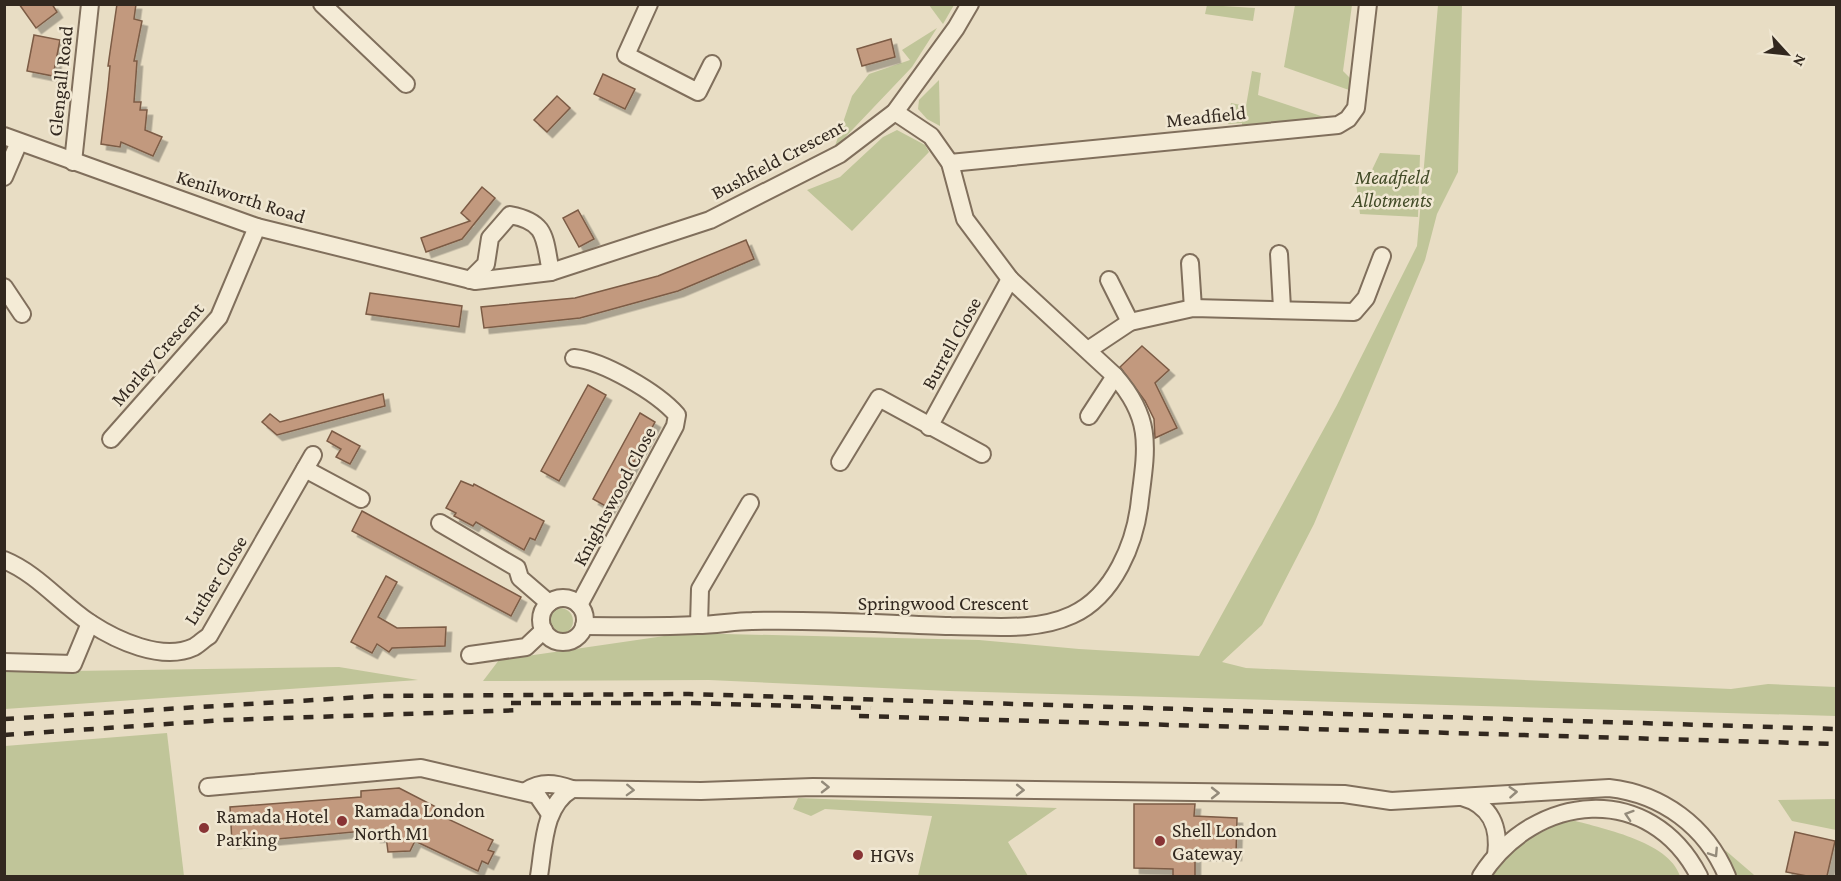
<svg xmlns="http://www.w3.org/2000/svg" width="1841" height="881" viewBox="0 0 1841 881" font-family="'Crimson Pro',serif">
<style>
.green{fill:#c0c599}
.building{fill:#c2997e;stroke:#7c5b45;stroke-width:1.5;filter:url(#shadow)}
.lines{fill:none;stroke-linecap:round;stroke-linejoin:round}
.street-casing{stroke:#806f5c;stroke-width:20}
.street{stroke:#f4ebd6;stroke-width:16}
.rail{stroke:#32281f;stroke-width:4.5;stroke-dasharray:10 10;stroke-linecap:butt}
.oneway{stroke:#938a7a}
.poi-dot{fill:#883435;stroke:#f0e7d2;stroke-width:2}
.labels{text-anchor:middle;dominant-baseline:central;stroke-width:5;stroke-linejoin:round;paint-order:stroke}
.street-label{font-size:20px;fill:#32281f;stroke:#f0e7d2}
.park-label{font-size:20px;font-style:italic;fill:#434c28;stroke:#f0e7d2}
.poi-label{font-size:20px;fill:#32281f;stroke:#f0e7d2;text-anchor:start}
</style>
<defs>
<filter id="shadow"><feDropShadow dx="5.5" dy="5.5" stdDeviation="0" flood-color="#0004"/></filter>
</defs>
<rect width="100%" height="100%" fill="#e8ddc4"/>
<g class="green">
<polygon points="1462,4 1458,172 1437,214 1425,260 1314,524 1262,625 1222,662 1246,668 1731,689 1768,684 1836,687 1836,716 949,691 709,680 483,681 499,660 685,633 979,640 1079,649 1199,656 1337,405 1417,246 1438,5"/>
<polygon points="929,5 954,5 943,24"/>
<polygon points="1207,5 1255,8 1253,21 1205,14"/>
<polygon points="1295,5 1352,5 1343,71 1351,79 1349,90 1284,67"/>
<polygon points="937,28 912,67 834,149 852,96 869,74 910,60 902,50"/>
<polygon points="1252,71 1261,73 1258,95 1330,119 1242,127 1242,123 1228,124 1231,103 1246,106"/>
<polygon points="939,80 940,126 927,119 918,109 919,100"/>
<polygon points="897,130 925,145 929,152 852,231 807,190 840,177 883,137"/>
<polygon points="1380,153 1420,155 1418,217 1360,214 1355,175 1371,172"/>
<circle cx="560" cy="621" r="13"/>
<polygon points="339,667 418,680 5,709 5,672"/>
<polygon points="167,733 184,876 5,876 5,746"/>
<polygon points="798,798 1057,808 1008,842 1028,876 918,876 932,816 825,809 811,816 793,809"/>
<polygon points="1836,799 1836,830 1792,821 1778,800"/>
<path d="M1568,819c32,9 101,22 112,57h-188l28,-33z"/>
<polygon points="1725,850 1753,874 1755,876 1737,876"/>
</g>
<g class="building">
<polygon points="19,4 52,4 57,12 36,28"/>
<polygon points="117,4 136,4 134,19 142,21 134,61 137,61 134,102 141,102 140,110 147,110 145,130 162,137 153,156 121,142 120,147 101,144 108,87 110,66 108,66"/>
<polygon points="34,35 60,40 53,76 27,71"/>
<polygon points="891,39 895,57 862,66 857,49"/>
<polygon points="603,74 635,89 625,109 594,94"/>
<polygon points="557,96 570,108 547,132 534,120"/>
<polygon points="482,187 495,198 462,239 426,252 421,238 470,221 461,213"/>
<polygon points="578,210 594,239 579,247 563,218"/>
<polygon points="746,240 754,259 678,291 580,318 484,328 481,307 575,298 658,276"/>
<polygon points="370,293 462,306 459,327 366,314"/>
<polygon points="1142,346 1169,370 1155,383 1177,428 1155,438 1154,419 1145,401 1120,367"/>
<polygon points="588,385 606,395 559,481 541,471"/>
<polygon points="383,394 385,406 277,435 262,422 270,414 280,422"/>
<polygon points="640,413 655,422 609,508 593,499"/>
<polygon points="332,431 360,446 350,464 336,457 341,449 327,441"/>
<polygon points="461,481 473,486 474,484 544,521 535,540 530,538 524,550 476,522 473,526 454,516 456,513 446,508"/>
<polygon points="362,511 521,597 511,616 352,531"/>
<polygon points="386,576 397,582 378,617 397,628 446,627 445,646 392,648 389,652 377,644 372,653 351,642"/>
<polygon points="399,788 438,808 435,813 493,840 488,850 494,852 488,864 482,861 478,871 415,841 410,851 388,852 386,836 375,837 375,830 232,843 230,807 361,797 361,791"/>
<polygon points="1134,804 1195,804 1194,816 1237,818 1236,855 1195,855 1195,876 1173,876 1173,869 1134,868"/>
<polygon points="1795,832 1835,841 1827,876 1807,876 1786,872"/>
</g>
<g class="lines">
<defs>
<g id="street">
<polyline points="322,4 406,84"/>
<polyline points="649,4 626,55 698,92 712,64"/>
<polyline points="4,136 257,227 475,281 551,272 710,220 840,154 895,112 956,28 970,4"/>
<polyline points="73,162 90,4"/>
<polyline points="950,163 1338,125 1348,119 1356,108 1368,4"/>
<polyline points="4,177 19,142"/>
<polyline points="1279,254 1282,308"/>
<polyline points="1190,263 1193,308"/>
<path d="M470,280l16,-16 4,-26 20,-23c38,7 34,24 41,57"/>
<polyline points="1109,280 1130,322"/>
<polyline points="4,287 22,314"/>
<polyline points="1088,350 1130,322 1193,308 1354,312 1366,298 1382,256"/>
<path d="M574,358c29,3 83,34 103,57l-2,11 -96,179"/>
<polyline points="1089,416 1115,376"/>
<polyline points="929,427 1010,279"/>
<polyline points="111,439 219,317 257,227"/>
<polyline points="840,462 879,398 982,454"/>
<polyline points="305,469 361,499"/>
<polyline points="440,523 517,568 520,578 549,603"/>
<path d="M4,560c34,14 56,43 86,63 26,17 72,39 104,24 5,-3 10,-8 15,-11l104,-181"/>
<circle cx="563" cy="620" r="22"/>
<polyline points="699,625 700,589 750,503"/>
<path d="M584,626c38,0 76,1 113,-1 19,0 37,-4 55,-4 66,-2 133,3 199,5 40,0 84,6 121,-11 42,-19 64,-73 68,-116 7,-53 12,-81 -25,-123l-105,-97 -45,-60 -15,-56 -19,-27 -36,-24"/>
<polyline points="470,655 526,647 544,630"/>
<polyline points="4,662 73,664 90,623"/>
<polyline points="208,787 421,768 537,795 550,814"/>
<path d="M526,791c15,-10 29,-8 46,-2l129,2 112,-4 531,7 47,7 218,-13c53,6 97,38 118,88"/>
<path d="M1462,797c29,8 38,30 34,59"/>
<path d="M539,876c5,-30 4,-70 33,-87"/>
<path d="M1481,876c54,-84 169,-95 218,0"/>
</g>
</defs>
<use href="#street" class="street-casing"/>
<use href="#street" class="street"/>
<g class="rail">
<polyline points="511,703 688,703 871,708"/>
<polyline points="859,716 1836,744"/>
<polyline points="4,719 379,696 689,694 1836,729"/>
<polyline points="4,735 225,720 523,710"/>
</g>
</g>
<defs><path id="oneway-chevron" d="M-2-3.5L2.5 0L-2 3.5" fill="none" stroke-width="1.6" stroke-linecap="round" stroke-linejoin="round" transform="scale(1.5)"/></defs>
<g class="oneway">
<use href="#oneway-chevron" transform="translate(825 787) rotate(1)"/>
<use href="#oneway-chevron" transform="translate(630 790) rotate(2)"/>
<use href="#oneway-chevron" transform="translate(1020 790) rotate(1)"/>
<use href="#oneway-chevron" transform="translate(1513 792) rotate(-4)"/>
<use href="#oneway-chevron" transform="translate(1215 793)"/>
<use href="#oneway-chevron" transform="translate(1629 815) rotate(-162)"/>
<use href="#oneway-chevron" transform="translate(1714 853) rotate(57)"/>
</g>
<g class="poi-dot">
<circle cx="342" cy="821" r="6"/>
<circle cx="204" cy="828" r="6"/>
<circle cx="1160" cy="841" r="6"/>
<circle cx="858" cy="855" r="6"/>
</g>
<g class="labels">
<g class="street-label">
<text transform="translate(60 81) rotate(-84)">Glengall Road</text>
<text transform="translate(1206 116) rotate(-6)">Meadfield</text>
<text transform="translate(778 159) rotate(-28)">Bushfield Crescent</text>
<text transform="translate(241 196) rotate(18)">Kenilworth Road</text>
<text transform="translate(951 343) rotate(-61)">Burrell Close</text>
<text transform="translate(157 354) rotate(-49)">Morley Crescent</text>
<text transform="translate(614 496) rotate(-62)">Knightswood Close</text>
<text transform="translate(215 580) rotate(-58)">Luther Close</text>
<text x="943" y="603">Springwood Crescent</text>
</g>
<g class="park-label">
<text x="1392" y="177">Meadfield<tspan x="1392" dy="23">Allotments</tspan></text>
</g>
<g class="poi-label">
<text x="354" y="810">Ramada London<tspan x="354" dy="23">North M1</tspan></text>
<text x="216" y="816">Ramada Hotel<tspan x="216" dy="23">Parking</tspan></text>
<text x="1172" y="830">Shell London<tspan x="1172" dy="23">Gateway</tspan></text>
<text x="870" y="855">HGVs</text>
</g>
</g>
<rect width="1841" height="881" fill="none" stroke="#32281f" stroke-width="12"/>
<g transform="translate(1787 54) rotate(117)" stroke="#f0e7d2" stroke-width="4.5" paint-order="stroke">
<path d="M0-4.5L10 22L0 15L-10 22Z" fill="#32281f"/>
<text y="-9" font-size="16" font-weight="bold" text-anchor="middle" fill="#32281f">N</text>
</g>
</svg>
